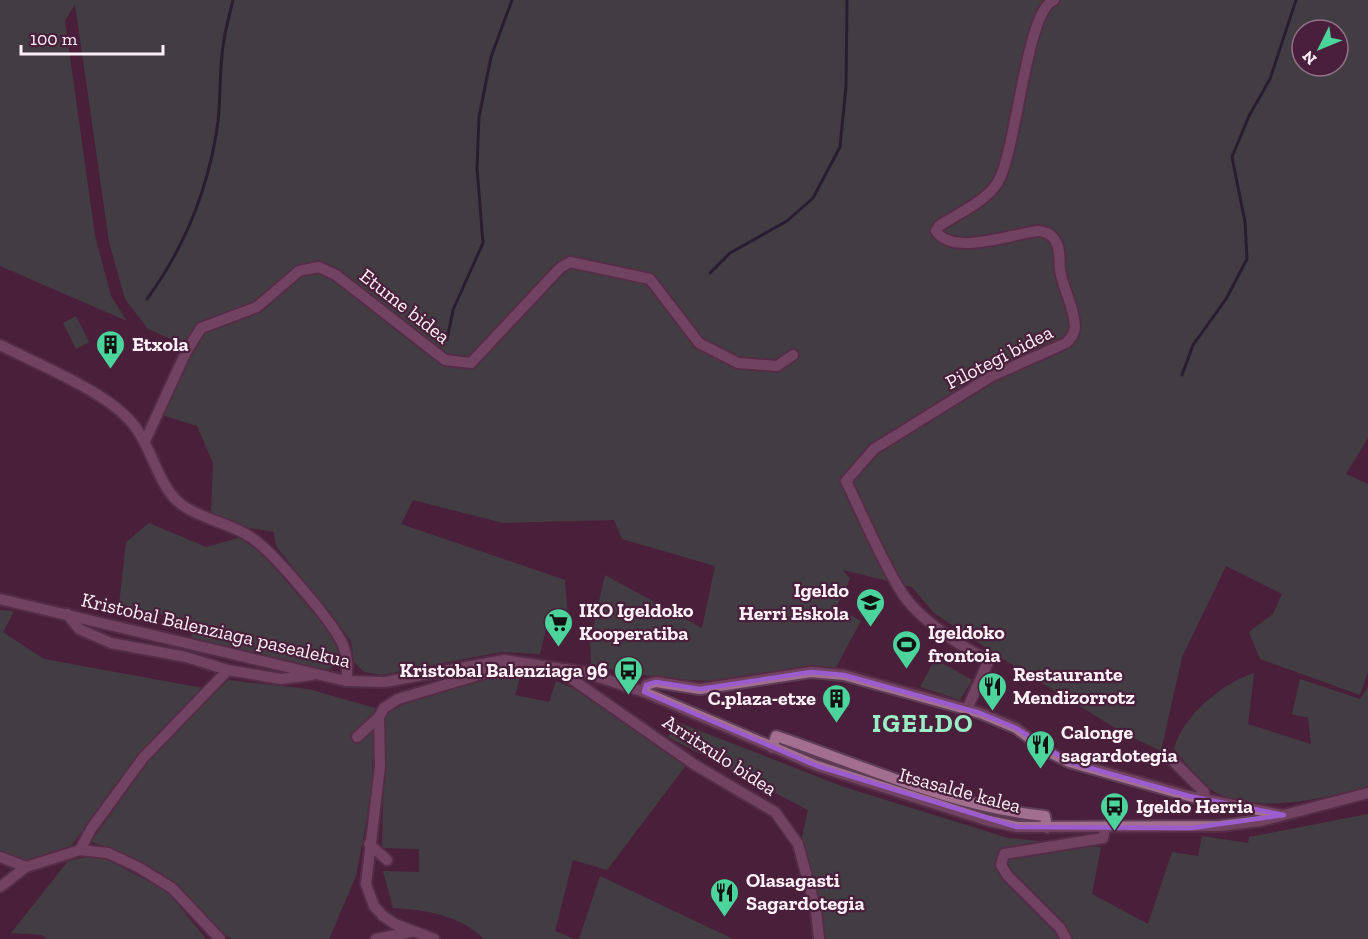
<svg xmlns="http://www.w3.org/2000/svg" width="1368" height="939" viewBox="0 0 1368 939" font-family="'Zilla Slab',serif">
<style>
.green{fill:#38634f;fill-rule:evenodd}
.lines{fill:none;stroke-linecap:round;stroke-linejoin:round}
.stream{stroke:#021e27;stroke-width:3}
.minor-casing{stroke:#5f3d55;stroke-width:14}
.minor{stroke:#a26f8f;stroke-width:10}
.marked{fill:none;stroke:#9b5dcd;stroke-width:4.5;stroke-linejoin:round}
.labels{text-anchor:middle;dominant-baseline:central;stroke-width:4.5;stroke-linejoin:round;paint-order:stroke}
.street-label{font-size:20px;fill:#fcf0f7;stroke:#4a1f3b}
.poi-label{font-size:20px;font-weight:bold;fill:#fcf0f7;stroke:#4a1f3b;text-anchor:start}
.district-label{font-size:26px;font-weight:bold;letter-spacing:1.5px;fill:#9aedc4;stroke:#4a1f3b}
</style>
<rect width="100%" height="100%" fill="#4a1f3b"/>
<g class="green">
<path d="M0,0h1368v438l-22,36 22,10v188l-8,23 -100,-36 -11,-27 24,-18 9,-20 -56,-28 -44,91 -21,94 -36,-17 -122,-75 -69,-46 -22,-26 -69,-17 7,9 -14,28 25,14 -26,48c-30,-6 -53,5 -82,9 -55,8 -108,-3 -162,-12l-1,-25 15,-66 97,53 13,-62 -93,-27 -8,-19 -111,3 -90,-23 -12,24 164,56 3,40 -20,1 -8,33 -39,-2 -120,23 -17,-3 -10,-10 -3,-21 -75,-95 -2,-14 -30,-5 -33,-14 2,-50 -16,-37 -35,-11 32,-66 -46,-20 -23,-30 -16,-57 -34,-238 -10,17 30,215 16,60 16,25 -127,-55zM1302,30h36v36h-36z"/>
<polygon points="76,316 89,342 76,349 63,323"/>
<polygon points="149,523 206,547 242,537 253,543 332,634 341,652 341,659 329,669 319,669 191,638 194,622 119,605 126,542"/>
<polygon points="0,610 14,611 3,632 44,659 203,688 141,751 71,846 25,861 0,854"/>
<polygon points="935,659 972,680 960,700 920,687"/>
<path d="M510,670l11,5 -6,20 34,7 7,-21 33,14 98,69 -80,106 -34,-10 -18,71 19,8h-90c-24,-24 -58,-29 -91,-31l-10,-37 36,1v-23l-37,-1 3,-132c34,-27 84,-34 125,-46z"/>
<path d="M1254,673l-6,51 63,20 -3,-26 -16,-4 8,-35 60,20 8,-12v100c-48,11 -101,27 -149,7 -13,-5 -36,-34 -45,-45 8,-32 48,-66 80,-76z"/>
<path d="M228,680l80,9 67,19 -4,89 -15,79 -27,63h-97c-25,-12 -36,-39 -57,-55 -24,-18 -56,-34 -84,-42l57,-80z"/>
<polygon points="677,722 844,787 1008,838 1101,847 1092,894 1148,924 1172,852 1198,856 1202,836 1248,843 1249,837 1368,814 1368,939 824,939 820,905 801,841 808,810 668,737"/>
<polygon points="87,857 108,860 168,892 206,939 47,939 42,935 11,933 68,861"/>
<polygon points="600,876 731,938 731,939 579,939"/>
</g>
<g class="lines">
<g class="stream">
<polyline points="710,273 730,253 787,221 813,198 840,147 846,86 847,0"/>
<path d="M147,299c38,-52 62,-112 71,-177 3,-27 1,-55 6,-82 2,-13 6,-27 9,-40"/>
<polyline points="447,340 453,310 483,243 477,168 479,117 491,57 512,0"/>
<polyline points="1182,375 1193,345 1226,299 1247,259 1245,222 1232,157 1249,116 1270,79 1296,0"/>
</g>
<defs>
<g id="minor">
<path d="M0,345c39,20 106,46 133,79 20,24 24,62 49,81 21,15 49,18 70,33 21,14 82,85 91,107 5,13 5,23 3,36"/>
<polyline points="145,441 186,352 201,328 257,307 299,271 319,267 336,275 445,360 471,363 560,268 570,262 650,279 699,343 738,363 777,366 793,355"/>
<polyline points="0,599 346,681 385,682 504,660 583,672 644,692 817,766 989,821 1017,827 1220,826 1261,821 1368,793"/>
<polyline points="67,614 79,629 111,643 186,657 228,670 143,758 91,829 80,850"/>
<polyline points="566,669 569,677 695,765 775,812 798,844 816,910 819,939"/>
<polyline points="228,670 281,679 312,675"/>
<polyline points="644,692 646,685 656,682 700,689 811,672 844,675 980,713 1016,728 1047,751 1069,762 1189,796 1282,815"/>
<path d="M967,709l22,-49c-27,-12 -71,-42 -87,-67 -22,-35 -38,-75 -56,-112l28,-32 118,-73 74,-33c13,-11 9,-22 5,-37 -4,-12 -9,-24 -11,-36 -1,-10 1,-23 -6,-31 -3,-5 -10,-8 -16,-8 -23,2 -85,26 -102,0l3,-5c18,-12 48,-25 59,-44 19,-33 28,-172 56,-182"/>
<polyline points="357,737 379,717"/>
<path d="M772,748l4,-12c88,30 176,71 269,80l2,12"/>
<polyline points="1171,759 1204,792 1205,799"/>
<polyline points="369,844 387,860"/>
<polyline points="0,857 26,867 80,850 108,853 138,867 172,888 220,939"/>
<polyline points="0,887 26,867"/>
<polyline points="376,939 411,932"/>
<polyline points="434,939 395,924 383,916 374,906 366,884 380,766 379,717 384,708 398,699 515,664"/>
<polyline points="1066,939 1060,928 1007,875 1001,865 1004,854 1103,838 1105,828"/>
</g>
</defs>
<use href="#minor" class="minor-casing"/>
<use href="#minor" class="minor"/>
</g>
<path d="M0 0H1368V939H0ZM811,672l33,3 136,38 36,15 53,34 120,34 95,19 -92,13 -175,-1 -200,-61 -173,-74 2,-7 10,-3 44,7z" fill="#4a1f3b" fill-opacity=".55" fill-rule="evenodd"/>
<path class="marked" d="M811,672l33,3 136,38 36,15 53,34 120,34 95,19 -92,13 -175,-1 -200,-61 -173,-74 2,-7 10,-3 44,7z"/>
<defs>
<symbol id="building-pin" viewBox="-11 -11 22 30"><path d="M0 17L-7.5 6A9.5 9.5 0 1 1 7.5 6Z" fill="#4bd49b" stroke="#4a1f3b"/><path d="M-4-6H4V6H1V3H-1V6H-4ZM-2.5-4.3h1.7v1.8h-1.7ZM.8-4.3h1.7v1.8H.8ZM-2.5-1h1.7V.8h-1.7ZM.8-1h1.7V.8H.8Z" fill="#111"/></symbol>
<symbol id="school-pin" viewBox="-11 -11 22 30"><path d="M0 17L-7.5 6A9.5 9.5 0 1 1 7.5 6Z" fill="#4bd49b" stroke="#4a1f3b"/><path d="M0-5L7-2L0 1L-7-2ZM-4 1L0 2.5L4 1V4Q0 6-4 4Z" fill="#111"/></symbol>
<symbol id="supermarket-pin" viewBox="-11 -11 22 30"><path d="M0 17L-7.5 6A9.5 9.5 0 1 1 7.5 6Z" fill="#4bd49b" stroke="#4a1f3b"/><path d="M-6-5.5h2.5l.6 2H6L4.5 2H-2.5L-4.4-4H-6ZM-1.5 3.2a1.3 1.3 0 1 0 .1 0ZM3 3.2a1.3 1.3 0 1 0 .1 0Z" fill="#111"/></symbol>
<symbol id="stadium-pin" viewBox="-11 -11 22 30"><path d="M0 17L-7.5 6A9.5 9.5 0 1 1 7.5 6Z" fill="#4bd49b" stroke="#4a1f3b"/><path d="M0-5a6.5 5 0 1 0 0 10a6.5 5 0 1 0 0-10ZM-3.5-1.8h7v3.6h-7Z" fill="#111"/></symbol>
<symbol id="bus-pin" viewBox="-11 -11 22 30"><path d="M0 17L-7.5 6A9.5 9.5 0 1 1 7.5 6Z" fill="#4bd49b" stroke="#4a1f3b"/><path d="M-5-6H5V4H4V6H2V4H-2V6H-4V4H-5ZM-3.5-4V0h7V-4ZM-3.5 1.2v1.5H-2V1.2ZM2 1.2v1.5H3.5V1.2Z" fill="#111"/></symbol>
<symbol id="restaurant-pin" viewBox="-11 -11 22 30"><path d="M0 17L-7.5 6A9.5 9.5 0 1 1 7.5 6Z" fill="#4bd49b" stroke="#4a1f3b"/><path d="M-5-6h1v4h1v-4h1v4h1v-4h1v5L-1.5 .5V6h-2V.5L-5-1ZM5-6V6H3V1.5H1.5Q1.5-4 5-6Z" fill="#111"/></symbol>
</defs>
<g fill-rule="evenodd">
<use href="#building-pin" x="94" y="328" width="33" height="45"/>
<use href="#school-pin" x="854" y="586" width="33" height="45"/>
<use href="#supermarket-pin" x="542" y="606" width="33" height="45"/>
<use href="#stadium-pin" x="890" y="628" width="33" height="45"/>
<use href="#bus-pin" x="612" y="654" width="33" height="45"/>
<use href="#restaurant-pin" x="976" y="670" width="33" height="45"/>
<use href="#building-pin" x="820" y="682" width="33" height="45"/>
<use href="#restaurant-pin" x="1024" y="728" width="33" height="45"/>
<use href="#bus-pin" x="1098" y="790" width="33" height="45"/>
<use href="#restaurant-pin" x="708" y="876" width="33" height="45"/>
</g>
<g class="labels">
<g class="street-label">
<text transform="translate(405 306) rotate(38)">Etume bidea</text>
<text transform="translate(999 357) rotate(-27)">Pilotegi bidea</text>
<text transform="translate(216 630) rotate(13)">Kristobal Balenziaga pasealekua</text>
<text transform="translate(720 755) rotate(33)">Arritxulo bidea</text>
<text transform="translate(960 790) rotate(15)">Itsasalde kalea</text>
</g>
<g class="poi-label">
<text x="132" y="344">Etxola</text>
<text x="849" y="590" text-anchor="end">Igeldo<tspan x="849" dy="23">Herri Eskola</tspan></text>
<text x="579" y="610">IKO Igeldoko<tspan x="579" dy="23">Kooperatiba</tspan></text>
<text x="928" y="632">Igeldoko<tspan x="928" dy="23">frontoia</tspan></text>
<text x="608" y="670" text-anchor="end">Kristobal Balenziaga 96</text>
<text x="1013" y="674">Restaurante<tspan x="1013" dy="23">Mendizorrotz</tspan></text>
<text x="816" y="698" text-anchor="end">C.plaza-etxe</text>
<text x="1061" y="732">Calonge<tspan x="1061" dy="23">sagardotegia</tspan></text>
<text x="1136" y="806">Igeldo Herria</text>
<text x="746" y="880">Olasagasti<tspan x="746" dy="23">Sagardotegia</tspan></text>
</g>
<g class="district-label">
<text x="923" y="723">IGELDO</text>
</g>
</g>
<g transform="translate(1320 48) rotate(227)"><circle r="28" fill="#4a1f3b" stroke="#917386" stroke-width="1.5"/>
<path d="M0-4.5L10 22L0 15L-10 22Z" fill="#4bd49b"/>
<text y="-9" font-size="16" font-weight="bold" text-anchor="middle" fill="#fcf0f7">N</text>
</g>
<path d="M21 45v9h142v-9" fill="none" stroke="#fcf0f7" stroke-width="3"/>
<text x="30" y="45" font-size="18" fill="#fcf0f7" stroke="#4a1f3b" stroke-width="4.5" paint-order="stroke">100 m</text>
</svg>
